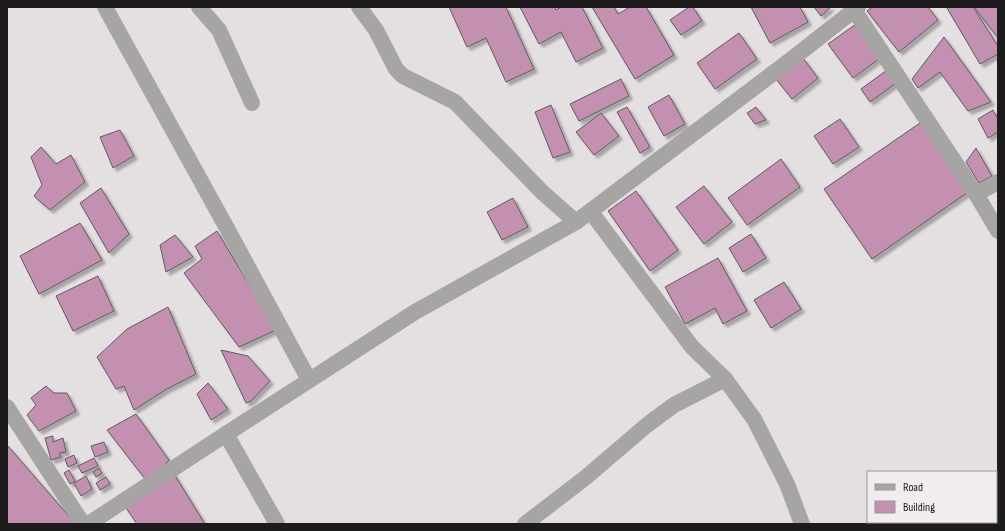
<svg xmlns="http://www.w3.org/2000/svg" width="1005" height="531" viewBox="0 0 1005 531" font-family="'Sofia Sans Condensed',sans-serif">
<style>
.building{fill:#c390b2;stroke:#5f5c5e;filter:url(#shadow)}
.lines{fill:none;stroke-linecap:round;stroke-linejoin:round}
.minor{stroke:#a7a5a4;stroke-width:16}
</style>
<defs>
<filter id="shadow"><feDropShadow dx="3.5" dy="3.5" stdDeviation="1" flood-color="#0004"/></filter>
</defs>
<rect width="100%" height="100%" fill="#e4dfe0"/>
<g class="building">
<polygon points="449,7 506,7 534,69 506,82 486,38 467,47"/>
<polygon points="520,7 555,7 556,10 561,7 582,7 603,48 576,62 561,32 539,44"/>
<polygon points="592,7 614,7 618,14 630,7 646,7 674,55 635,79"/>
<polygon points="689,7 693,7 702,21 681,35 670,20"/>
<polygon points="751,7 800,7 808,22 770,43"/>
<polygon points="814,7 831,7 821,16"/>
<polygon points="872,7 928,7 938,20 899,52 867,11"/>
<polygon points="949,7 973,7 998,46 998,54 980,64 947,8"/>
<polygon points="974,7 998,7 998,38"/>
<polygon points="856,24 880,58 853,78 828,44"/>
<polygon points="739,33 757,59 715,89 697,63"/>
<polygon points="944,37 991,102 968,111 940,72 918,88 912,79"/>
<polygon points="803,58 818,78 792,99 776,79"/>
<polygon points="887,70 896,83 870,102 861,89"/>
<polygon points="621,79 629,96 579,121 570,104"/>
<polygon points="669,95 685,124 664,136 648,107"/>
<polygon points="551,105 570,152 553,158 535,112"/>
<polygon points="627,107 650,147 640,153 617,112"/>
<polygon points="756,107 766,120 755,124 747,113"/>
<polygon points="993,110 998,119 998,132 988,138 978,119"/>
<polygon points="601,113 619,136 594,155 576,132"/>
<polygon points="840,119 859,147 833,164 814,136"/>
<polygon points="920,123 968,192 872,259 824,189"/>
<polygon points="120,130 134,156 113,168 100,137"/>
<polygon points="41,147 56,164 71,155 85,182 50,210 34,196 42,185 31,157"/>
<polygon points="976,148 992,176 979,183 966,162"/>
<polygon points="781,159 800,187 747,225 728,198"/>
<polygon points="704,186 732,222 704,244 676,207"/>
<polygon points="101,188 129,234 109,253 80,203"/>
<polygon points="636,191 678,250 650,271 608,211"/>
<polygon points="513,198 528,227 502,240 487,212"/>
<polygon points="80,223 102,260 39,294 20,256"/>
<polygon points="217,231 276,330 239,347 184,273 202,259 195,246"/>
<polygon points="751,234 766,258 743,272 729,248"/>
<polygon points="175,235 193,257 166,272 160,245"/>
<polygon points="718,258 747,311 723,324 715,308 685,324 665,287"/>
<polygon points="98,276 114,311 73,331 56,296"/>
<polygon points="784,282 801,309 771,328 754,300"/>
<polygon points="168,307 196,374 165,390 134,410 124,386 116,389 97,357 127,329"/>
<polygon points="221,350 248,356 270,381 251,401 246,403"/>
<polygon points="208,383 228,409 211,420 197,394"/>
<polygon points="46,386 54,393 67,393 76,411 39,431 27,415 36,405 31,398"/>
<polygon points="136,414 169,460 149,484 107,430"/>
<polygon points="53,436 53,442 63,438 66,452 59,453 61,457 51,460 45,438"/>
<polygon points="104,442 108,452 95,457 91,446"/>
<polygon points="7,446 8,446 74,522 71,524 7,524"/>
<polygon points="74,455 77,463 68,467 65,459"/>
<polygon points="94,458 98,466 82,473 78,466"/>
<polygon points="99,468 102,473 96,477 93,472"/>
<polygon points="171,469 205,524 137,524 124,505"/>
<polygon points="69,470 75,481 70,484 64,473"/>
<polygon points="86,476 92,489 81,496 74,483"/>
<polygon points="106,477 110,484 100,490 96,483"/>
</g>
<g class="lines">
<g class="minor">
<polyline points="105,7 229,232 309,380"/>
<polyline points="199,7 219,30 252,103"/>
<polyline points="359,7 376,30 396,69 403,76 455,102 542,192 576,222"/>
<polyline points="854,10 976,194 998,231"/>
<polyline points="976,194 998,182"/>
<polyline points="591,212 692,347 725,379 754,419 787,484 802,524"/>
<polyline points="7,407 83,524"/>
<polyline points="226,434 277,524"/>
<polyline points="91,524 93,521 226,434 415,312 576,222 788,62 858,7"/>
<polyline points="525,524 585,478 647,425 674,405 725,379"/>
</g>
</g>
<rect width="1005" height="531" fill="none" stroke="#1d1b1b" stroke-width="16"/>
<rect x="867" y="471" width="130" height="52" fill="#f1eced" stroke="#9c9899"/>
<rect x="875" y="484" width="20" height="6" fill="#a7a5a4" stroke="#9c9899"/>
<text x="903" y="491" font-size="12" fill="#1d1b1b">Road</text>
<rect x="875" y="501" width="20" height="12" fill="#c390b2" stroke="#9c9899"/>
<text x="903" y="511" font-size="12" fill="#1d1b1b">Building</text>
</svg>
